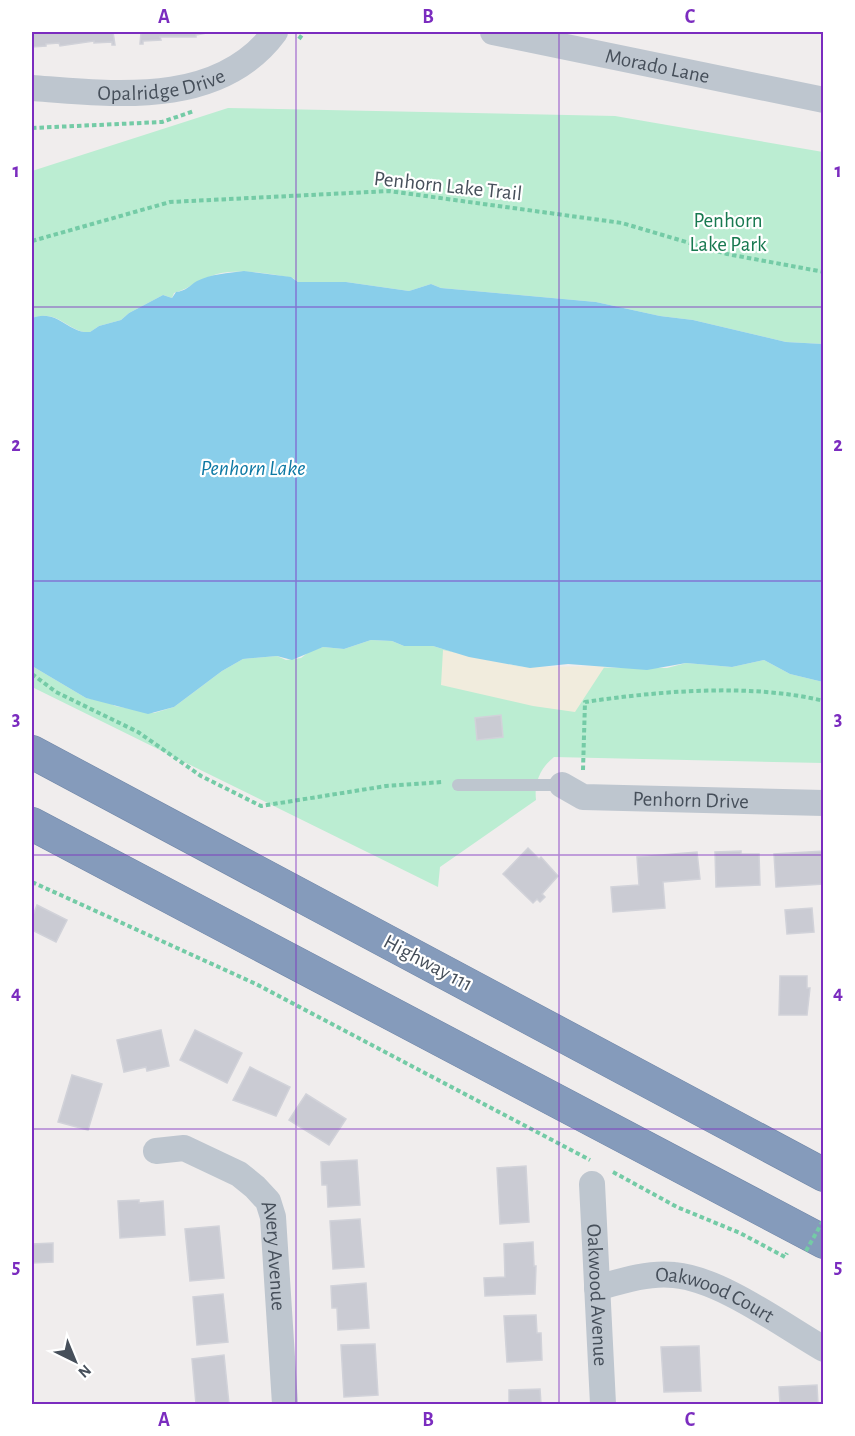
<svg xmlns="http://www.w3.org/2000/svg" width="855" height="1436" viewBox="0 0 855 1436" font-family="'Alegreya Sans',sans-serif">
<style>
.green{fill:#bbedd2}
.sand{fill:#f1ecdd}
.water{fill:#89ceea}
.building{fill:#cacbd3;stroke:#d1d2d9;stroke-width:1.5}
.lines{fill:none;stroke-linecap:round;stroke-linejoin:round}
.highway-casing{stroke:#7086a7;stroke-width:34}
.path{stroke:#74cba6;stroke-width:4;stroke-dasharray:4.5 3;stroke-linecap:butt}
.lane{stroke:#bec6cf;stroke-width:12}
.street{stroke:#bec6cf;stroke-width:26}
.highway{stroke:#859bbb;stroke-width:33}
.path-bridge{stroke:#74cba6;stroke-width:4;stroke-dasharray:4.5 3;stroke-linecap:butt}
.grid{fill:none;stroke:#7b2cbf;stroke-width:1.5;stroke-opacity:0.55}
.labels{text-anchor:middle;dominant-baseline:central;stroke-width:4.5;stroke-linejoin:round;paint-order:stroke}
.street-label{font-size:21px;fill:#464f5a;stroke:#fff}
.park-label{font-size:21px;fill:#187950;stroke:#fff}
.water-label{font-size:22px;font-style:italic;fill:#0e79a4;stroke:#fff}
.neatline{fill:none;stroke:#7b2cbf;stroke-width:2}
.grid-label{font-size:20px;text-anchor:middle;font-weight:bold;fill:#7b2cbf}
</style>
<rect width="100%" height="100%" fill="#f0eded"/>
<g class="green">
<path d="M228,108l387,8 208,36v192l-37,-2 -93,-22 -33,-4 -64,-14 -155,-14 -10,-4 -22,7 -63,-9h-48l-5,-4c-25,-4 -50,-10 -76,-4 -16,5 -27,14 -43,19l-2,5 -9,-3 -34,18 -8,7 -22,6 -9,6c-21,2 -31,-24 -58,-14v-147z"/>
<path d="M371,640l21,1 12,5h29l36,11 52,10 146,1 19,-5 46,4 32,-7 26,14 33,8v81l-269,-6c-14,11 -20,26 -18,43l-96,67 -2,20 -406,-200v-21l54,32 22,4 7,4 39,7 20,-6 48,-36 21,-12 34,-3 9,4 15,-2 9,-7 13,-4 21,2z"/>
</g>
<polygon class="sand" points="443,650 521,667 605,666 575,712 533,706 441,685"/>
<path class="water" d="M244,271l47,6 7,5h48l63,9 22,-7 10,4 155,14 64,14 33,4 93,22 37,2v338l-33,-8 -26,-14 -32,7 -46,-4 -39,7 -79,-6 -38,4 -61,-11 -36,-11h-29l-12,-5 -21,-1 -27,9 -21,-2 -31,13 -15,-4 -34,3 -21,12 -48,36 -26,7 -62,-16 -54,-32v-348c26,-10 36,16 58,14l9,-6 22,-6 8,-7 34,-18 9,3 4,-6c10,-1 13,-6 21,-11 14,-7 31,-8 47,-10z"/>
<g class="building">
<polygon points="32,32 113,32 115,45 112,45 112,42 94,43 94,41 60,46 59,43 46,44 46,46 32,47"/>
<polygon points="141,32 212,32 196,35 196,37 160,37 161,40 143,41 143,44 140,44"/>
<polygon points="501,715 503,737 477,740 475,718"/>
<polygon points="528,848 539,859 541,857 558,876 542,894 545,897 540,902 537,899 533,903 503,874"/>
<polygon points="741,851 741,854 759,854 760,885 716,887 715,852"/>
<polygon points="824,851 824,884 776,887 774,854"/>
<polygon points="697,852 700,879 663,882 665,908 613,912 611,887 639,885 637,857"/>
<polygon points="37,905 67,920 56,942 32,930 32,918"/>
<polygon points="812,908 814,932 787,934 785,910"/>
<polygon points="780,976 807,976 807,988 810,988 807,1015 779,1015"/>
<polygon points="161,1030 169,1066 147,1071 146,1067 124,1072 117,1040"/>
<polygon points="195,1030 242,1053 227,1083 180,1060"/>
<polygon points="250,1067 290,1087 276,1116 233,1100"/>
<polygon points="72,1075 102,1084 88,1130 58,1122"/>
<polygon points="306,1094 346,1119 329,1145 289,1120"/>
<polygon points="357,1160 360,1205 328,1207 327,1185 322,1185 321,1162"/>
<polygon points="526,1166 529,1222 500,1224 497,1168"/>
<polygon points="139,1200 139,1203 163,1201 165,1235 120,1238 118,1201"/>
<polygon points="360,1219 364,1267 333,1269 330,1221"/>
<polygon points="219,1226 224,1278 190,1281 185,1229"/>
<polygon points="533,1242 534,1266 536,1266 535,1294 485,1296 484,1278 505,1277 504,1244"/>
<polygon points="53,1243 53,1262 32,1263 32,1244"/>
<polygon points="366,1283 369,1328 338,1330 337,1308 332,1308 331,1286"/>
<polygon points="223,1294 228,1342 197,1345 193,1297"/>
<polygon points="536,1315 537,1333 541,1333 542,1360 507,1362 504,1316"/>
<polygon points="375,1344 378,1395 344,1397 341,1345"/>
<polygon points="699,1346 701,1391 664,1392 661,1347"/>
<polygon points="224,1355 229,1404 196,1404 192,1359"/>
<polygon points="817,1385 818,1404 780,1404 779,1387"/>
<polygon points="540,1389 541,1404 509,1404 509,1390"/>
</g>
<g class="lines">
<defs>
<g id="highway">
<polyline points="32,752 824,1175"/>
<polyline points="32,824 824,1242"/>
</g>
</defs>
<use href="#highway" class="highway-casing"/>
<g class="path">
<polyline points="299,39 304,32"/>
<polyline points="32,128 162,122 194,111"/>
<polyline points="32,241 170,202 389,191 622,223 727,254 824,272"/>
<polyline points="32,674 56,692 138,732 201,776 261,806 386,786 442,782"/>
<path d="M583,770l2,-68c74,-11 166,-19 239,-1"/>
<polyline points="32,882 256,984 590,1160"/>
<polyline points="613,1172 677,1207 740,1233 785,1257 787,1253"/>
</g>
<polyline class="lane" points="458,785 562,785"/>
<g class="street">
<path id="s1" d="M493,32l331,68"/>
<path id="s2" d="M32,88c82,6 187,20 243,-56"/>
<path id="s3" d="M562,785l21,12 241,6"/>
<path id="s4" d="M156,1151l28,-3 55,26 16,13 13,14 5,16 12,187"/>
<path id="s5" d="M592,1184l11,220"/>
<path id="s6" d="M597,1288c24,-7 52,-16 77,-13 47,4 108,50 150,74"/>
</g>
<use href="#highway" class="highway"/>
<polyline class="path-bridge" points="806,1251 824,1219"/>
</g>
<path class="grid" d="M296,32v1372M559,32v1372M32,307h792M32,581h792M32,855h792M32,1129h792"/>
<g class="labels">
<g class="street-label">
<text stroke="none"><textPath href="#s1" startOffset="168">Morado Lane</textPath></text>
<text stroke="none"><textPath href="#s2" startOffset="130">Opalridge Drive</textPath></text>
<text transform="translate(448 186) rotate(6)">Penhorn Lake Trail</text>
<text stroke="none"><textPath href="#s3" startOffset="132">Penhorn Drive</textPath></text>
<text transform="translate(428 963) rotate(28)">Highway 111</text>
<text stroke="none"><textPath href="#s4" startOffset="184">Avery Avenue</textPath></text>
<text stroke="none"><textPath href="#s5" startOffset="111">Oakwood Avenue</textPath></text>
<text stroke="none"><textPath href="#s6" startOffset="123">Oakwood Court</textPath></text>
</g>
<g class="park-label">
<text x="728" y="220">Penhorn<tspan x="728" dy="24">Lake Park</tspan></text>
</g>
<g class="water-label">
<text x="253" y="468">Penhorn Lake</text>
</g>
</g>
<rect width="855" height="1436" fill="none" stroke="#ffffff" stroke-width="66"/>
<g transform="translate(75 1361) rotate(137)" stroke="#ffffff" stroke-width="4.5" paint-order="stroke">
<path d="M0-4.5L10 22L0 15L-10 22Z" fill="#464f5a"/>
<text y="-9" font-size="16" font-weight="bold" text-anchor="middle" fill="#464f5a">N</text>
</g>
<rect x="33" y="33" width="789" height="1370" class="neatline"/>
<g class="grid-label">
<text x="164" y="23">A</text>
<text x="428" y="23">B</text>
<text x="690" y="23">C</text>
<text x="16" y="177">1</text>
<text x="838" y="177">1</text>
<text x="16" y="451">2</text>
<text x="838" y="451">2</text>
<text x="16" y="725">3</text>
<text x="838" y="725">3</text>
<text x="16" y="999">4</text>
<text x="838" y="999">4</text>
<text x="16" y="1273">5</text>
<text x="838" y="1273">5</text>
<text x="164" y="1426">A</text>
<text x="428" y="1426">B</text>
<text x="690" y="1426">C</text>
</g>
</svg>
